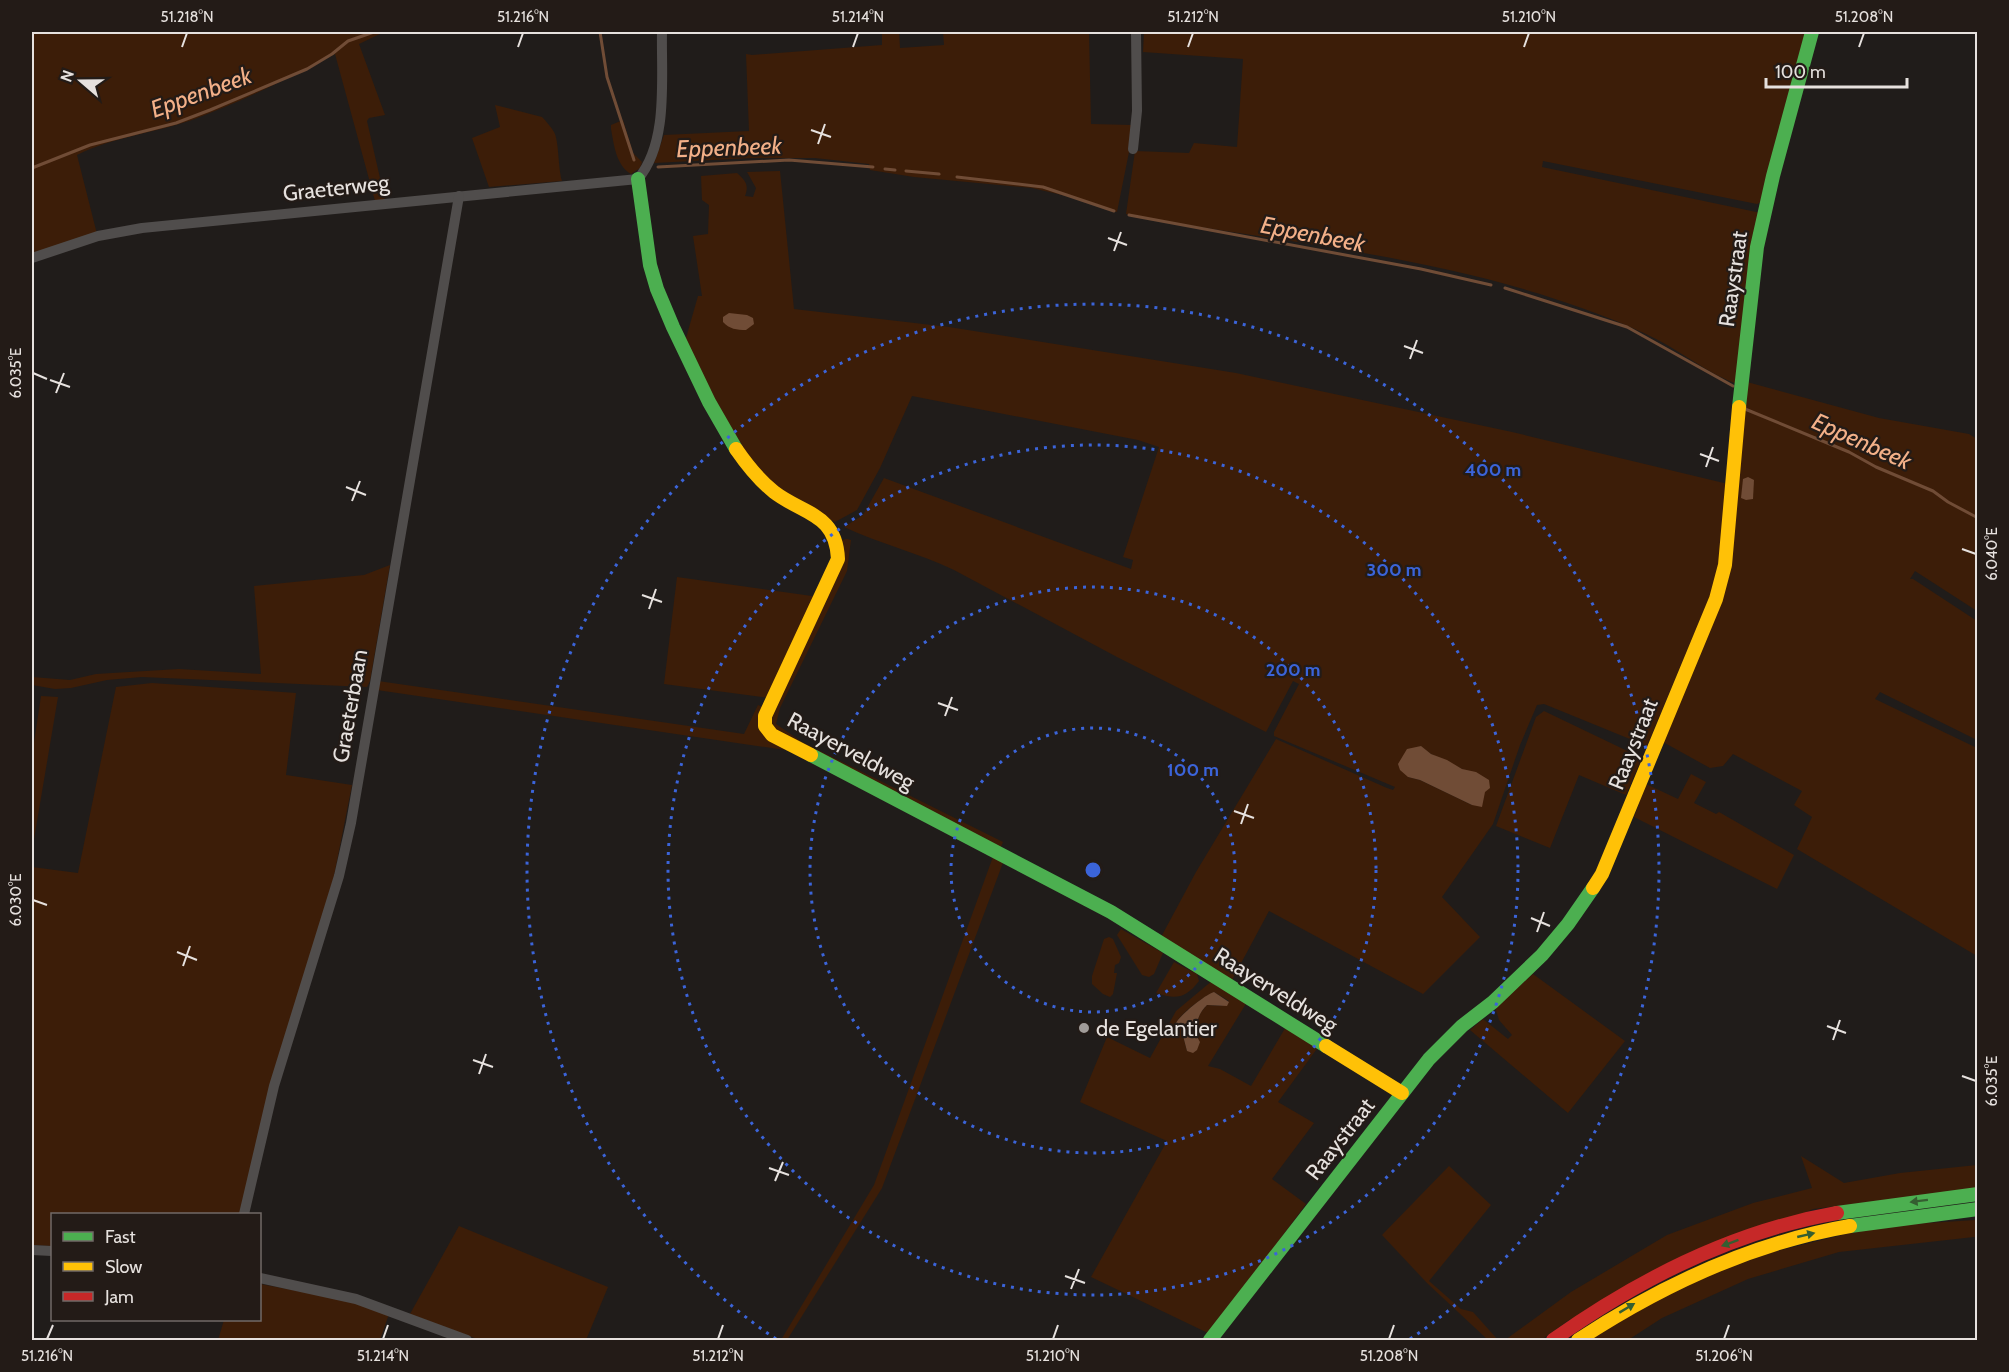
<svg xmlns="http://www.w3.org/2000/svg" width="2009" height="1372" viewBox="0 0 2009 1372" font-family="Cabin,sans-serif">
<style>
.green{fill:#3c1d08;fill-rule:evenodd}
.water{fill:#704c36}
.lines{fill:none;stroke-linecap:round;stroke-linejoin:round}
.stream{stroke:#704c36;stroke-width:3}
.street{stroke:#504d4c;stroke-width:10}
.fast{stroke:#4caf50;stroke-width:14}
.slow{stroke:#ffc107;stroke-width:14}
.jam{stroke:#c62828;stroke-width:14}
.oneway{fill:#355e31}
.ticks{fill:none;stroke:#e6e1de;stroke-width:2}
.ring{fill:none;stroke:#3b64d9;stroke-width:3;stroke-dasharray:3 6}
.poi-dot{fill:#a19c99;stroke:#231b17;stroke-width:2}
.labels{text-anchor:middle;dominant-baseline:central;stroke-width:4.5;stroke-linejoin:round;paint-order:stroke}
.street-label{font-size:22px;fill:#e6e1de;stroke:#231b17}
.poi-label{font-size:22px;fill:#e6e1de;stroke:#231b17;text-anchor:start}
.water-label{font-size:24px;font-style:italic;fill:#f3b088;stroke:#231b17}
.centre{fill:#3b64d9;stroke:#231b17;stroke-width:3}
.ring-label{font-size:18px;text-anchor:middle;font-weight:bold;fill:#3b64d9;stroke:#231b17;stroke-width:4.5;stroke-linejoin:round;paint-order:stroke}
.neatline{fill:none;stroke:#e6e1de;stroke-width:2}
.ticks-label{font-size:15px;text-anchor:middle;fill:#e6e1de}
</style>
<rect width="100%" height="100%" fill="#201c1a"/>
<g class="green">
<path d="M32,32h352l-25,12 26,71 -16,3 -2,3 18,79 -10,1 -40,-147c-46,24 -94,48 -143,66 -38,13 -79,17 -115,35l20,79 -65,20z"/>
<polygon points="882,32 899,32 900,48 944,45 943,32 1089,32 1091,124 1132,125 1129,152 1117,212 1083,200 1032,188 914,177 870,170 869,164 815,158 752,158 654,163 664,135 749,131 746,54 752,55 882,45"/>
<path d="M1144,32h664l-45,169 -6,3 -214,-43 -1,6 219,46 -24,171c-28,-10 -52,-30 -79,-44 -37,-19 -78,-33 -118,-46 -135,-42 -276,-54 -414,-80l9,-63 54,2 5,-10 43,4 6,-88 -100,-7z"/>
<path d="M495,105l47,12c4,4 9,10 12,15 5,8 4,36 8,49l-73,6 -17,-49 28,-11z"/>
<path d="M623,120l10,33 9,9 -2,6 -9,6c-15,-9 -17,-29 -20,-45v-4z"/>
<path d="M780,171l14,138 155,18 287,46 276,59 216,52 -10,93 -71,169 -103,-42 -7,1 -17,40 -27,79 -51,73 38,40 -57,57 -154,-83 -38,71 -71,-43 36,-67 80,-133 111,49 6,2 2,-3 -121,-51v-4l25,-48 -6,-3 -27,51 -149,-75 -163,-87c-35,-17 -74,-26 -110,-43l19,-12 21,-37 247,91 2,-9 -10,-3 36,-110 -21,-7 -226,-44 -32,72 -23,42 -22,12 -58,-30 -31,-32 -62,-115 14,-49h4l-9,-60 15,-2 1,-29 -7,-5 -1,-24 36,-3c9,8 12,12 8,23l8,1 3,-9 -9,-16zM1420,746l11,8 37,18 4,33 -52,-25 -12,-3z"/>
<polygon points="1747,382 1879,418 1969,434 1977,439 1977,611 1915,571 1910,579 1913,579 1977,621 1977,740 1880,692 1875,699 1977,748 1977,956 1797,849 1812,817 1794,805 1802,791 1733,754 1723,766 1710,768 1663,742 1720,603"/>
<polygon points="847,539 851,540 847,571 780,708 776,724 802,742 1003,842 1000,849 770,728 772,705 841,540"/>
<polygon points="390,565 370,681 367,687 142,677 107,680 71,688 55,689 32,685 32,677 70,680 96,674 179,669 261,674 254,586 364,575"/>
<polygon points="677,577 819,597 769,698 664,684"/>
<polygon points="378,681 744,734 758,705 765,708 785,750 377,690"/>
<polygon points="152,683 296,693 286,775 352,785 333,881 240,1214 52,1214 52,1246 32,1245 32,867 78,873 116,687"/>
<polygon points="41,696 58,697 32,851 32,756"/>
<polygon points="1544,711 1642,758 1626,795 1579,775 1550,848 1496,826 1536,717"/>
<polygon points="1691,774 1706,782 1694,803 1716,814 1719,812 1794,855 1777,889 1634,817 1646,784 1678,799"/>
<polygon points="994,854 1004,860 882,1188 787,1340 781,1340 874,1185"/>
<polygon points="1121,929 1163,953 1154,974 1149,977 1142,975 1117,935"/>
<polygon points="1109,937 1113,939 1121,957 1119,963 1115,965 1114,973 1117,973 1113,994 1110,997 1103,994 1092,984 1092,976 1104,939"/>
<path d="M1174,962l23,12 2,7c-13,17 -23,19 -43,12z"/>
<polygon points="1533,974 1625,1041 1568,1113 1470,1030 1483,1019 1508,1039 1512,1035 1499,1020 1495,1007"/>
<path d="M1213,980l34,22 -39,64 12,3 31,17 36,-61 32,21 -41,56 36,21 -42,56 34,25 -96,130 -119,-57 76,-136 -87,-39 27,-65 43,21 26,-47zM1214,992l15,9 -7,5 -15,-1 -6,7 -4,9v17l-10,13 -6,-23 -4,-2 -1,-3c6,-11 26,-25 38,-31z"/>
<polygon points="1801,1156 1844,1183 1900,1173 1977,1165 1977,1189 1813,1209 1569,1320 1541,1340 1505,1340 1571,1292 1667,1235 1753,1203 1812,1188"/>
<polygon points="1449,1166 1491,1205 1429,1281 1461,1309 1473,1312 1498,1340 1488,1340 1427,1283 1382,1235"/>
<polygon points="1976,1220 1977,1221 1977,1238 1974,1237 1839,1252 1748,1279 1662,1318 1628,1340 1589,1340 1633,1312 1698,1279 1773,1252 1879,1226"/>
<polygon points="459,1226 608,1287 586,1340 480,1340 410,1314"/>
<path d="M260,1284c43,8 87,15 129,30l-9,26h-162l6,-20h36z"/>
</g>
<g class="water">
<path d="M729,313l18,2 6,3 1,6 -8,6c-9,0 -17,-1 -23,-8v-5z"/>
<polygon points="1748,477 1754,480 1753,499 1746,500 1741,498 1743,479"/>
<polygon points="1421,746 1431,754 1447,760 1462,769 1476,772 1489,780 1490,788 1485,792 1482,807 1472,805 1420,780 1408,777 1400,770 1398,764 1407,749"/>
<path d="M1214,992l15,10 -2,4 -20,-1c-9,8 -15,25 -7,37l-3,8 -4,3 -6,-2 -6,-23 -4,-2 -1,-3c4,-8 30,-29 38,-31z"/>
</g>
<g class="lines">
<g class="stream">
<polyline points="600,32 607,77 634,160"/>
<polyline points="658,167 789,160 873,167"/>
<polyline points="32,168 90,145 176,123 210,110 307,69 332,54 348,41 374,32"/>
<polyline points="885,169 895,170"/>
<polyline points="906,171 939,174"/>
<polyline points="957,177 1043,187 1114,211"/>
<polyline points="1129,215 1421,269 1491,285"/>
<polyline points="1505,288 1627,327 1733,386"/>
<polyline points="1745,407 1745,409 1849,452 1876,467 1933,491 1948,502 1978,518"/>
</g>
<g class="street">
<polyline points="1133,149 1137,111 1136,32"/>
<path d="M32,258l66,-22 44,-8 496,-49c31,-37 23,-102 24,-147"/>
<polyline points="244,1214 274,1086 339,876 351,823 459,196"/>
<polyline points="32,1250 52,1251"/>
<polyline points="260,1278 356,1299 467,1340"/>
</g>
<g class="fast">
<polyline points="638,179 650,265 657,289 673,327 709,402 736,449"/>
<polyline points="1739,407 1757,247 1773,176 1812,32"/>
<polyline points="811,755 1111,912 1326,1046"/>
<polyline points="1837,1213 1978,1194"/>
<polyline points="1850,1226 1978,1209"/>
<polyline points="1210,1340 1429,1059 1462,1026 1493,1002 1542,955 1568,924 1593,888"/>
</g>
<g class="slow">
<path d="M736,449c11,16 23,31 38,43 30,23 62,21 64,67l-73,157v10l7,9 39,20"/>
<polyline points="1593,888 1602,874 1716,599 1725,565 1739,407"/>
<polyline points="1326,1046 1402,1093"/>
<path d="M1578,1340c84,-55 173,-97 272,-114"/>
</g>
<path class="jam" d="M1553,1340c86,-61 180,-109 284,-127"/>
</g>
<defs><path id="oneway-solid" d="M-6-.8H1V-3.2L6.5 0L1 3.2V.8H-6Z" transform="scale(1.5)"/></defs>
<g class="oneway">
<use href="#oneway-solid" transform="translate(1919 1201) rotate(173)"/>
<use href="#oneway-solid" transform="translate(1806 1235) rotate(-13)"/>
<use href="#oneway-solid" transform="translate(1730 1243) rotate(160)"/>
<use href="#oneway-solid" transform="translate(1627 1308) rotate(-31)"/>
</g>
<path class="ticks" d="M182,47l5,-14M518,47l5,-14M853,47l5,-14M1188,47l5,-14M1524,47l5,-14M1859,47l5,-14M811,130l20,7M818,144l7,-20M1108,238l19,7M1114,251l7,-19M1404,346l19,7M1410,359l7,-19M33,373l14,6M50,380l20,7M56,393l8,-20M1700,454l19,7M1706,467l7,-20M346,487l20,8M352,501l8,-20M1962,549l14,5M642,595l20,7M649,609l7,-20M938,703l20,7M945,716l7,-19M1234,811l20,7M1241,824l7,-20M33,900l14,5M1531,918l19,8M1537,932l7,-20M177,952l20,8M183,966l7,-20M1827,1026l19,7M1833,1040l7,-20M473,1060l20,7M479,1074l7,-20M1962,1076l14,5M769,1168l20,7M775,1181l8,-19M1065,1276l20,7M1071,1289l8,-20M47,1339l6,-14M383,1339l5,-14M718,1339l5,-14M1053,1339l5,-14M1389,1339l5,-14M1724,1339l5,-14"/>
<g class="ring">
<circle cx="1093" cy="870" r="142"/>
<circle cx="1093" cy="870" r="283"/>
<circle cx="1093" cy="870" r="425"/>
<path d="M776 1339A566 566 0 1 1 1410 1339"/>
</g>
<circle class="poi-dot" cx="1084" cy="1028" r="6"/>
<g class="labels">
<g class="street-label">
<text transform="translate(336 188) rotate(-6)">Graeterweg</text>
<text transform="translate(1733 279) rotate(-82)">Raaystraat</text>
<text transform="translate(350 706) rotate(-80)">Graeterbaan</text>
<text transform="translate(1633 744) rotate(-68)">Raaystraat</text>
<text transform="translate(851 751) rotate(28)">Raayerveldweg</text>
<text transform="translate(1276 990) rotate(32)">Raayerveldweg</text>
<text transform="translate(1340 1139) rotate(-52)">Raaystraat</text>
</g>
<g class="poi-label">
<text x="1096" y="1028">de Egelantier</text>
</g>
<g class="water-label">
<text transform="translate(201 92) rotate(-20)">Eppenbeek</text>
<text transform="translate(729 147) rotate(-2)">Eppenbeek</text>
<text transform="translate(1313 234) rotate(11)">Eppenbeek</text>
<text transform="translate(1862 441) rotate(24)">Eppenbeek</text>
</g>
</g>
<circle cx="1093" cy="870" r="9" class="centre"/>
<g class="ring-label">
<text x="1493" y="476">400 m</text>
<text x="1394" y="576">300 m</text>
<text x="1293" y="676">200 m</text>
<text x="1193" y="776">100 m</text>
</g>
<rect width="2009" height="1372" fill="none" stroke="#231b17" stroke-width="66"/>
<rect x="51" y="1213" width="210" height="108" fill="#231b17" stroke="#716a67" stroke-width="1.5"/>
<rect x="63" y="1232" width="30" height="9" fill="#4caf50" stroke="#716a67" stroke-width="1.5"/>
<text x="105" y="1243" font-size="18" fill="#e6e1de">Fast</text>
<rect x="63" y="1262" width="30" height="9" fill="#ffc107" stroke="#716a67" stroke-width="1.5"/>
<text x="105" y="1273" font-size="18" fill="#e6e1de">Slow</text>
<rect x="63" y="1292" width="30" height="9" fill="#c62828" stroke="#716a67" stroke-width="1.5"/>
<text x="105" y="1303" font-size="18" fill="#e6e1de">Jam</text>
<g transform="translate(81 81) rotate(290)" stroke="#231b17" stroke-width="4.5" paint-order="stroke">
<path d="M0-4.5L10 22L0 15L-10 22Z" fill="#e6e1de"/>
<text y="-9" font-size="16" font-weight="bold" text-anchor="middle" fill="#e6e1de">N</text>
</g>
<path d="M1766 78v9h141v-9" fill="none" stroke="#e6e1de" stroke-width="3"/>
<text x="1775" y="78" font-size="18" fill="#e6e1de" stroke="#231b17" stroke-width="4.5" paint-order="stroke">100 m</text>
<rect x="33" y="33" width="1943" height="1306" class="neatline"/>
<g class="ticks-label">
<text x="187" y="22">51.218°N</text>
<text x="523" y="22">51.216°N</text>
<text x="858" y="22">51.214°N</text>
<text x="1193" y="22">51.212°N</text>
<text x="1529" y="22">51.210°N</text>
<text x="1864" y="22">51.208°N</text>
<text transform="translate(16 373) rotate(-90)" y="5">6.035°E</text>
<text transform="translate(1992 554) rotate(-90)" y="5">6.040°E</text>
<text transform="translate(16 900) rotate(-90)" y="5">6.030°E</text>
<text transform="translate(1992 1081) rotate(-90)" y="5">6.035°E</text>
<text x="47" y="1361">51.216°N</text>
<text x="383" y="1361">51.214°N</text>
<text x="718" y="1361">51.212°N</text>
<text x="1053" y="1361">51.210°N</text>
<text x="1389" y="1361">51.208°N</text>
<text x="1724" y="1361">51.206°N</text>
</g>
</svg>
